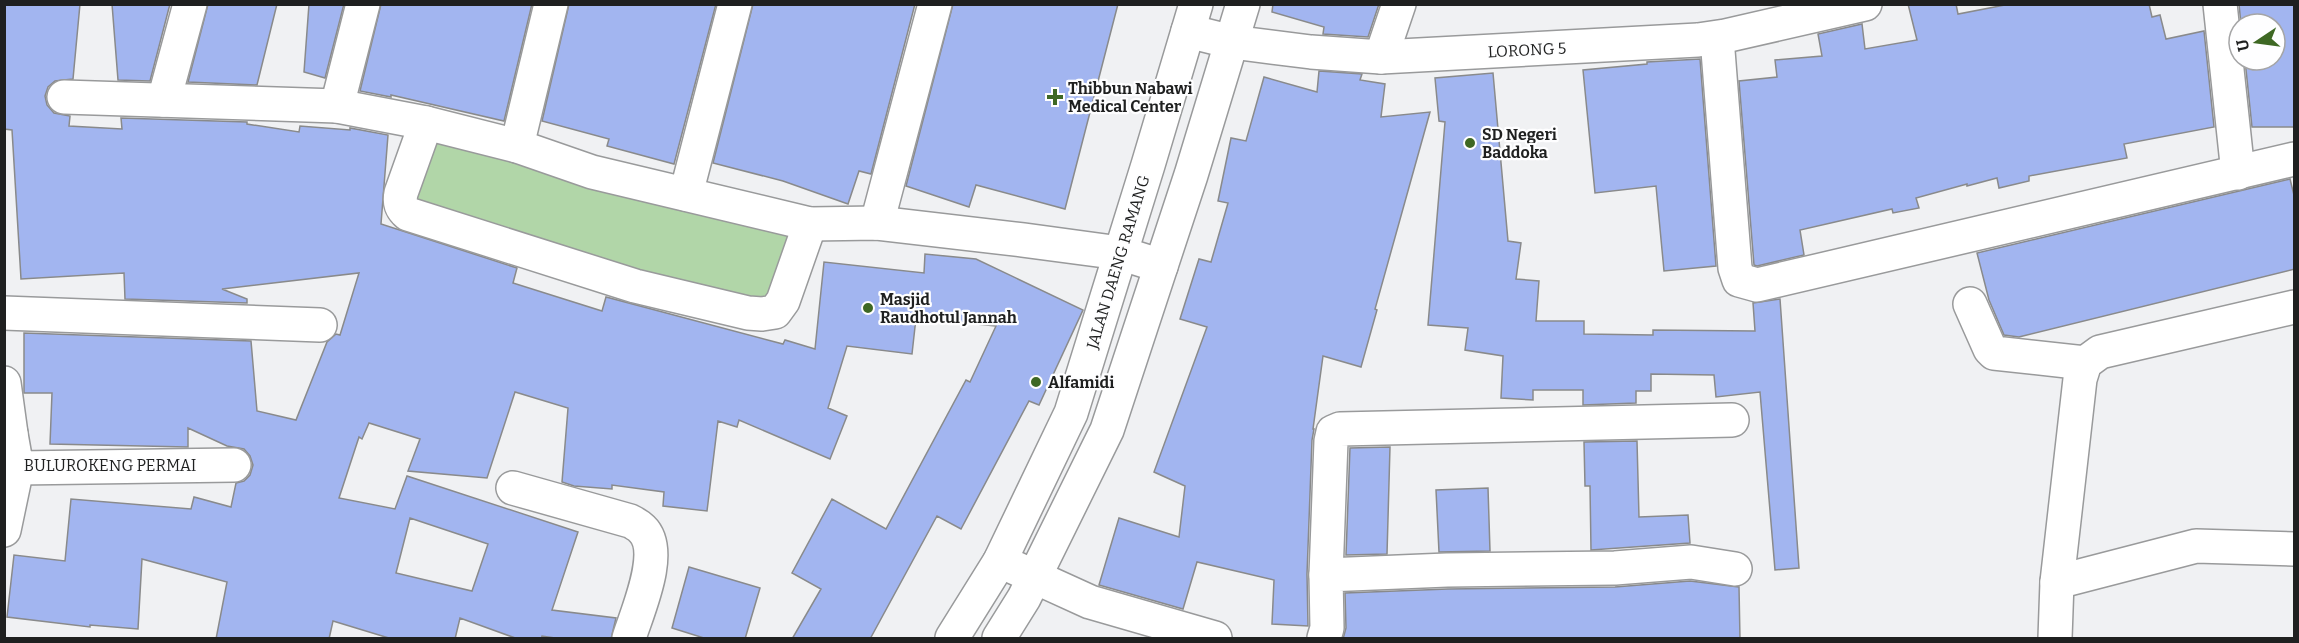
<svg xmlns="http://www.w3.org/2000/svg" width="2299" height="643" viewBox="0 0 2299 643" font-family="Bitter,serif">
<style>
.green{fill:#b1d6a8}
.building{fill:#a2b5f0;stroke:#898a8b;stroke-width:1.5;fill-rule:evenodd}
.lines{fill:none;stroke-linecap:round;stroke-linejoin:round}
.minor-casing{stroke:#999a9b;stroke-width:36}
.major-casing{stroke:#999a9b;stroke-width:36}
.minor{stroke:#fff;stroke-width:33}
.major{stroke:#fff;stroke-width:33}
.poi-dot{fill:#3e6824;stroke:#fefeff;stroke-width:2}
.labels{text-anchor:middle;dominant-baseline:central;stroke-width:4.5;stroke-linejoin:round;paint-order:stroke}
.street-label{font-size:16px;fill:#1f2020;stroke:#fefeff}
.poi-label{font-size:16px;font-weight:bold;fill:#1f2020;stroke:#fefeff;text-anchor:start}
</style>
<rect width="100%" height="100%" fill="#f0f1f3"/>
<polygon class="green" points="430,131 795,233 778,296 762,305 615,273 409,202"/>
<g class="building">
<path d="M4,4h76l-7,75 -18,2 -7,6 -3,9 2,9 7,8 16,3 -1,10 53,3 -1,-11 126,4v2l52,8 1,-6 50,4v-2l38,7 -7,89 136,44 -4,15 89,28 4,-14 177,47 2,-4 30,9 9,-87 100,11 1,-19 51,5 107,51 -44,95 -10,-4 -68,128 -24,-13 -67,123h-78l29,-50 -29,-16 40,-74 54,30 80,-149 4,2 26,-56 -80,-8 -4,36 -65,-8 -19,62 19,8 -17,43 -91,-39 -2,7 -19,-6 -11,90 -44,-5 1,-14 -52,-7v4l-38,-3 -12,-4 6,-74 -53,-16 -28,86 -79,-7 12,-32 -51,-16 -7,16 -3,-2 -20,61 56,11 12,-33 171,56 -26,78 64,8 -5,21h-49l-20,-3 -1,3h-23l-58,-21 -5,21h-63l-59,-18 -4,18h-113l11,-57 -85,-23 -4,70 -48,-4v2l-83,-10 7,-62 51,6 6,-62 120,10 3,-12 37,10 5,-24 8,-2 6,-6 3,-10 -3,-9 -6,-7 -17,-3 -39,-18v19l-138,-3 2,-51h-28v-60l227,8 6,70 39,9 31,-78 9,-8 4,1 19,-62 -137,16 25,10v4l-122,-4 -1,-26 -103,6 -9,-149 -8,-1zM410,518l78,26 -16,47 -76,-18z"/>
<polygon points="112,4 170,4 150,81 118,80"/>
<polygon points="208,4 277,4 257,85 188,82"/>
<polygon points="309,4 344,4 325,78 304,72"/>
<polygon points="381,4 532,4 504,121 391,95 391,97 360,91"/>
<polygon points="569,4 716,4 674,164 607,146 609,139 542,121"/>
<polygon points="753,4 915,4 871,174 859,171 848,204 783,181 713,163"/>
<polygon points="953,4 1118,4 1065,209 976,185 969,207 906,186"/>
<polygon points="1273,4 1379,4 1368,37 1323,34 1324,27 1272,12"/>
<polygon points="1908,4 1956,4 1958,14 2010,4 2149,4 2152,17 2160,15 2166,39 2204,31 2214,127 2124,144 2127,158 2029,176 2029,181 1999,188 1997,178 1967,186 1967,184 1916,198 1919,208 1893,213 1892,209 1800,230 1804,255 1757,266 1754,265 1739,81 1777,77 1775,60 1822,56 1818,34 1862,24 1865,49 1917,40"/>
<polygon points="2239,4 2295,4 2295,127 2252,127 2245,60 2275,60 2275,24 2241,24"/>
<polygon points="1700,59 1716,266 1664,271 1656,186 1595,193 1583,70 1647,64 1647,62"/>
<polygon points="1319,71 1362,74 1360,80 1385,84 1381,117 1430,112 1375,309 1377,310 1361,367 1323,356 1313,429 1314,429 1312,440 1307,574 1308,626 1272,624 1274,580 1197,562 1183,609 1099,585 1119,518 1179,537 1185,486 1154,472 1207,327 1180,319 1199,259 1211,262 1228,203 1218,201 1231,138 1246,141 1264,77 1317,92"/>
<polygon points="1493,73 1508,241 1521,243 1516,279 1539,281 1536,321 1584,321 1584,334 1653,335 1653,330 1755,331 1753,303 1780,299 1799,568 1775,570 1760,392 1716,397 1714,375 1651,374 1651,391 1636,391 1636,403 1583,405 1583,390 1533,390 1533,400 1501,398 1503,356 1465,350 1468,328 1428,325 1445,122 1439,121 1435,78"/>
<polygon points="2290,179 2295,199 2295,269 2019,337 2004,335 1989,300 1977,253"/>
<polygon points="1637,441 1639,517 1688,515 1690,543 1591,550 1590,486 1585,486 1584,442"/>
<polygon points="1390,447 1387,554 1346,555 1350,448"/>
<polygon points="1488,488 1490,551 1439,552 1436,490"/>
<polygon points="689,567 760,588 745,639 707,639 672,628"/>
<polygon points="1690,581 1739,587 1740,639 1343,639 1346,628 1345,593 1448,589 1615,587"/>
</g>
<g class="lines">
<defs>
<g id="minor">
<polyline points="2220,4 2238,173"/>
<polyline points="1188,31 1232,42 1311,52 1381,57 1698,40 1725,36 1865,4"/>
<polyline points="1717,38 1735,268 1739,280 1757,285 2294,159"/>
<polyline points="1381,57 1399,4"/>
<polyline points="64,97 337,106 426,123 517,146 592,172 810,224 877,223 1023,240 1120,253 1161,266"/>
<polyline points="164,100 190,4"/>
<polyline points="337,106 363,4"/>
<path d="M426,123l-25,70c-2,10 0,15 7,21l227,72 113,27 14,1 13,-2 8,-11 27,-77"/>
<polyline points="517,146 551,4"/>
<polyline points="686,194 735,4"/>
<polyline points="877,223 935,4"/>
<polyline points="1970,304 1990,349 1994,353 2085,363"/>
<polyline points="4,313 320,325"/>
<polyline points="4,383 11,434"/>
<polyline points="4,434 11,434 17,468 234,465"/>
<path d="M513,488l117,33c4,2 9,5 12,8 23,22 -5,83 -13,109"/>
<polyline points="4,530 17,468"/>
<polyline points="1000,561 1090,602 1215,638"/>
<polyline points="1326,575 1331,441 1333,432 1340,429 1732,420"/>
<polyline points="2057,582 2196,546 2294,549"/>
<polyline points="1324,638 1327,628 1326,575 1447,570 1615,568 1691,562 1735,569"/>
<polyline points="2055,638 2057,582 2080,379 2085,363 2100,352 2294,307"/>
</g>
<g id="major">
<polyline points="952,638 1000,561 1071,413 1148,165 1196,4"/>
<polyline points="999,638 1024,598 1107,430 1191,175 1243,4"/>
</g>
</defs>
<use href="#minor" class="minor-casing"/>
<use href="#major" class="major-casing"/>
<use href="#minor" class="minor"/>
<use href="#major" class="major"/>
</g>
<g class="poi-dot">
<path d="M1052 88h6v6h6v6h-6v6h-6v-6h-6v-6h6z"/>
<circle cx="1470" cy="143" r="6"/>
<circle cx="868" cy="308" r="6"/>
<circle cx="1036" cy="382" r="6"/>
</g>
<g class="labels">
<g class="street-label">
<text transform="translate(1527 50) rotate(-3)">LORONG 5</text>
<text transform="translate(1118 262) rotate(-73)">JALAN DAENG RAMANG</text>
<text x="110" y="465">BULUROKENG PERMAI</text>
</g>
<g class="poi-label">
<text x="1068" y="88">Thibbun Nabawi<tspan x="1068" dy="18">Medical Center</tspan></text>
<text x="1482" y="134">SD Negeri<tspan x="1482" dy="18">Baddoka</tspan></text>
<text x="880" y="299">Masjid<tspan x="880" dy="18">Raudhotul Jannah</tspan></text>
<text x="1048" y="382">Alfamidi</text>
</g>
</g>
<rect width="2299" height="643" fill="none" stroke="#1f2020" stroke-width="12"/>
<g transform="translate(2257 42) rotate(257)"><circle r="28" fill="#fefeff" stroke="#a5a5a6" stroke-width="1.5"/>
<path d="M0-4.5L10 22L0 15L-10 22Z" fill="#3e6824"/>
<text y="-9" font-size="16" font-weight="bold" text-anchor="middle" fill="#1f2020">U</text>
</g>
</svg>
